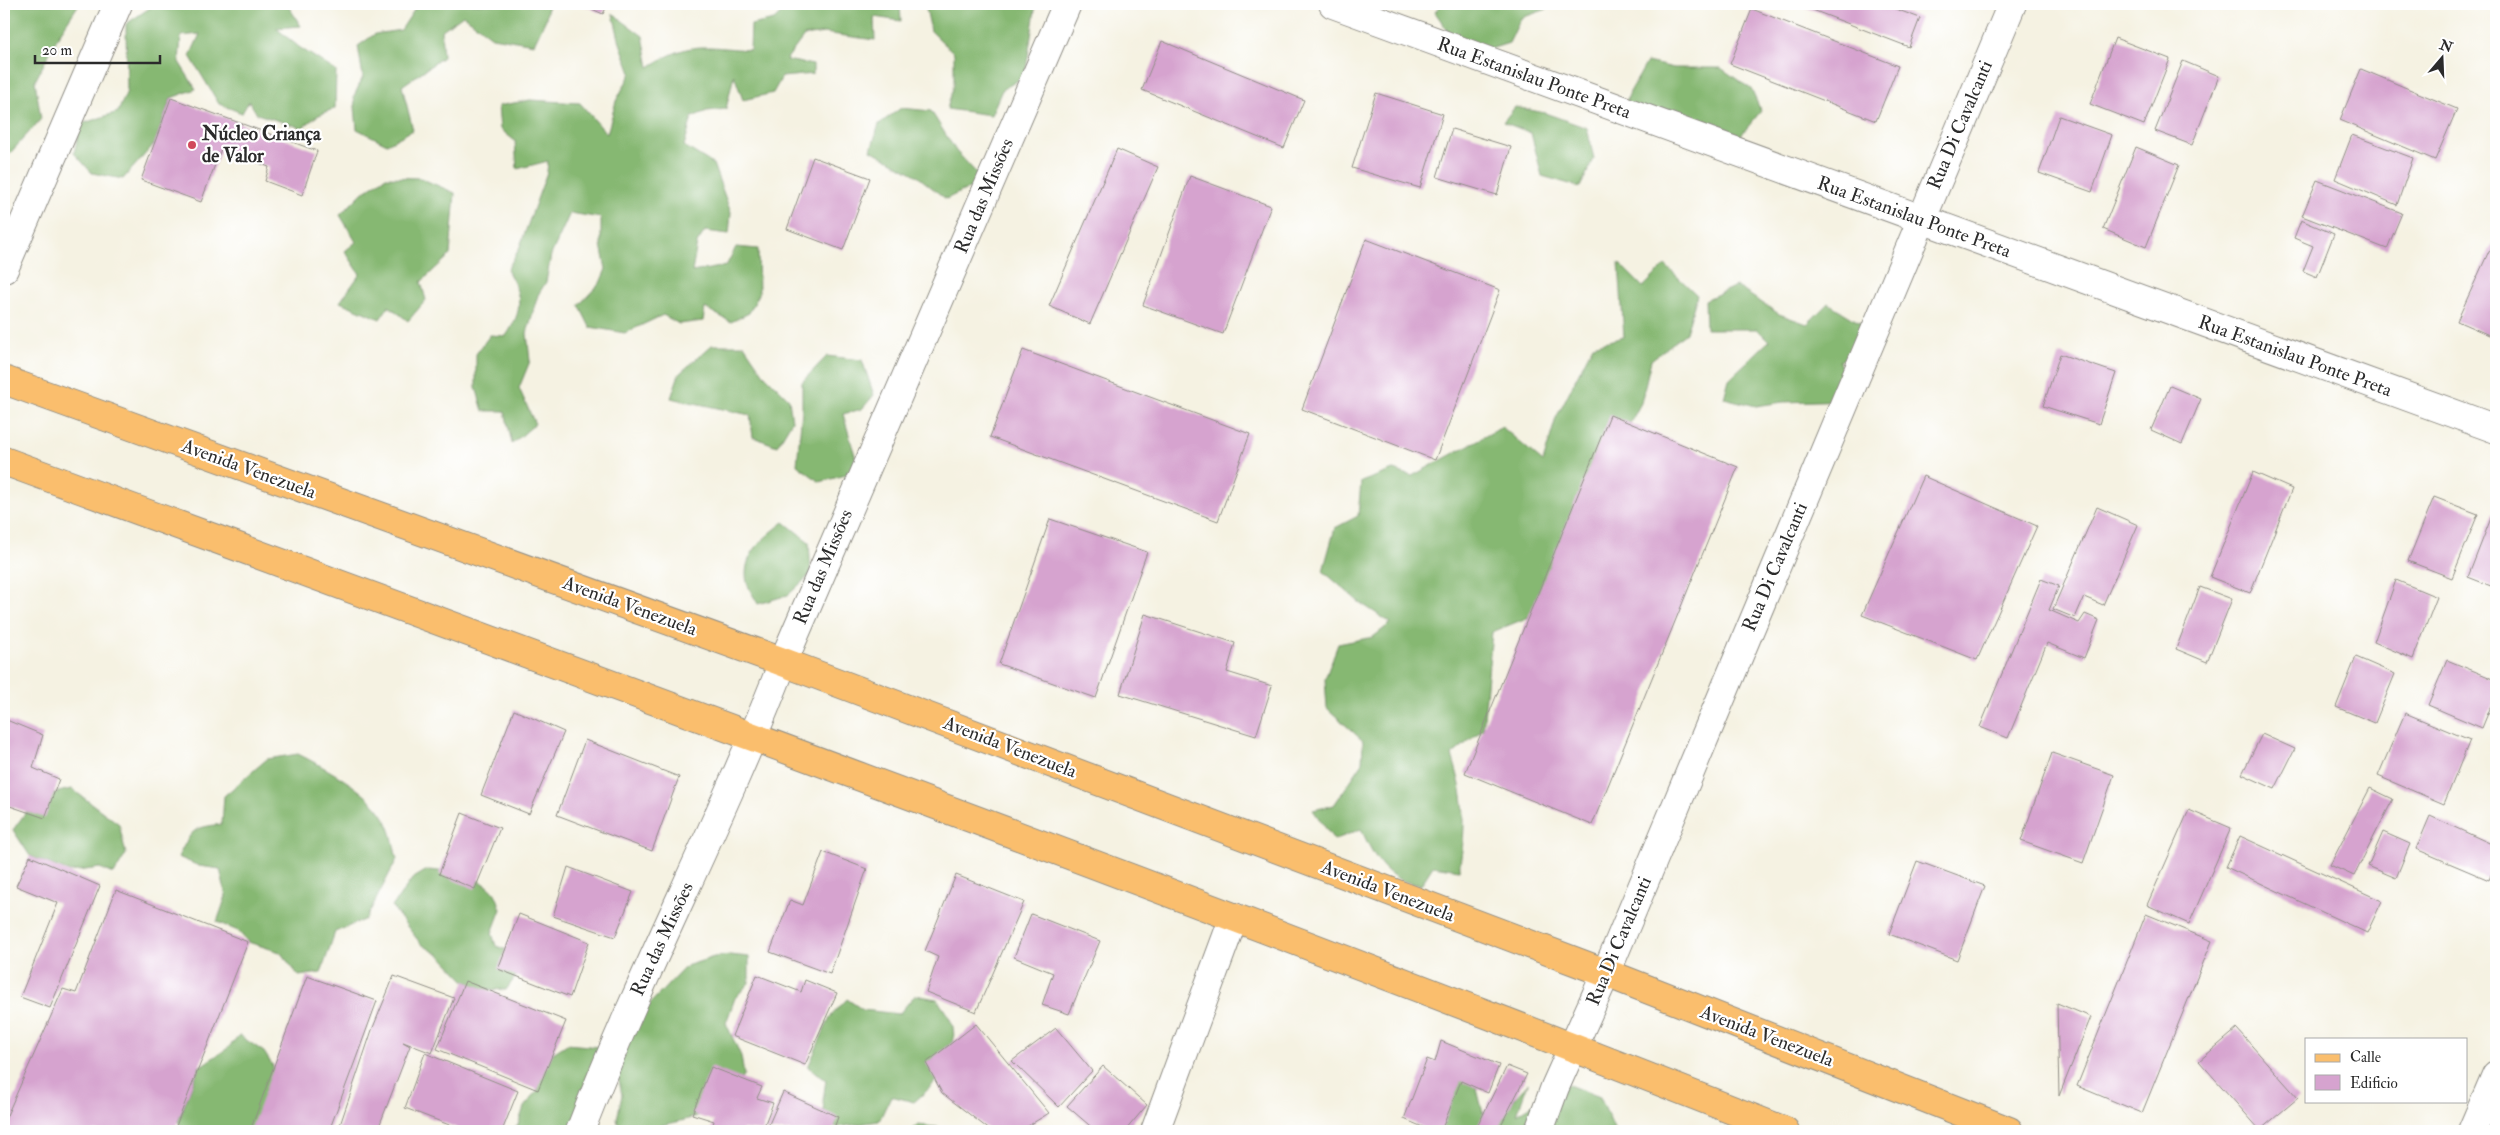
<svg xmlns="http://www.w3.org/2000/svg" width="2500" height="1135" viewBox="0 0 2500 1135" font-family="'IM FELL Double Pica',serif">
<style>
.forest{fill:#86b872;stroke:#58724e}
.building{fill:#d6a3cf}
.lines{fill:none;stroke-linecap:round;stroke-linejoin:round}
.minor-casing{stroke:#908e86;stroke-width:30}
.major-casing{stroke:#908e86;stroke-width:30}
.minor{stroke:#fff;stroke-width:28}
.major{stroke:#fabe6d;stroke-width:28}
.poi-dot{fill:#d1495b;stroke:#fff;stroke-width:2}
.labels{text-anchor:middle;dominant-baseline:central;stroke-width:4.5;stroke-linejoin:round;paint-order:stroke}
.street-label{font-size:19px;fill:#2b2b2b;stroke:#fff}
.poi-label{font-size:19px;font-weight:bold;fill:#2b2b2b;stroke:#fff;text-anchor:start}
</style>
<rect width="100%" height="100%" fill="#fff"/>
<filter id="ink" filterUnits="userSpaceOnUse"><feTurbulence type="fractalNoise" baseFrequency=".02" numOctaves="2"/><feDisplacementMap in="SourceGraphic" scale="10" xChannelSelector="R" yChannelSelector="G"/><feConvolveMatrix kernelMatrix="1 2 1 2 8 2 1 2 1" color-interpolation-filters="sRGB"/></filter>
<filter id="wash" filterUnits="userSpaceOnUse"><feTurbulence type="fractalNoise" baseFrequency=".0096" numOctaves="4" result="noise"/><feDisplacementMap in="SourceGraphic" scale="20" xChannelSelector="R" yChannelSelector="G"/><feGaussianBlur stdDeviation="1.12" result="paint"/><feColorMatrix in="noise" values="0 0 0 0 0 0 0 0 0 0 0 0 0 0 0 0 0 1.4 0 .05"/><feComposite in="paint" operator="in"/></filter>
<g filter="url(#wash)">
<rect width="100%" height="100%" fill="#f5f2e2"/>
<g class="forest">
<polygon points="6,4 79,4 60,33 35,81 41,119 4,160 4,7"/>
<polygon points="151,4 287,4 301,26 276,28 299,47 336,71 335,108 317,116 302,128 257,114 249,101 242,113 219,104 190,56 200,34 181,36 179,62 196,89 171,98 155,143 123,179 92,173 74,153 81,124 118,112 127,91 126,24 151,7"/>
<polygon points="418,4 548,4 546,19 534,44 492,37 463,15 441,31 443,57 402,86 413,130 387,144 357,129 354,96 363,77 358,46 375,34 401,30"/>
<path d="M791,4h109l1,17 -27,-4 1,23 -51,-7 -20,3 -18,24 27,5v9l-31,3 -9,16 -30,7 -9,-25 -8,34 -19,2 -15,6 -8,29 29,18 18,49 -2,21 -24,-3 -8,12 -5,29 34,-6 10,-19 22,2 1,45 -10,19 -18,9 -26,-14 -2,13 -24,3 -16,-9 -38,18 -35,-6 -11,-22 21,-22 6,-14 -5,-24v-27l-31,-5 -19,42 -5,27 -8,13 -11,38 3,28 -11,27 16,36 -23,20 -7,-33h-22l-7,-24v-33l14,-19 16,1c17,-26 17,-39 1,-66l12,-21 28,-77 1,-11 -31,8 -2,-28 -15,-12 -2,-23 32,-6 50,3 27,31 9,-33 15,-28 -11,-30 -7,-29 30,22 6,31c42,-27 54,-20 101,-17l1,-25 23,-5z"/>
<polygon points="925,4 1036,4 1025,76 1002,90 991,115 947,109 954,84 954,53 931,31"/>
<polygon points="1442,4 1547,4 1547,9 1521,18 1509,43 1490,49 1454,40 1435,12"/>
<polygon points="1647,62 1674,68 1721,68 1751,89 1761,111 1737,140 1624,107 1630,92"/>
<polygon points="1515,107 1545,113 1587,128 1594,159 1580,187 1542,176 1531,133 1503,122"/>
<polygon points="901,108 931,111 956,151 984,181 946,199 916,175 871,150 879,124"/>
<polygon points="386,177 420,178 455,193 450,255 421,282 426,300 408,321 389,306 380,319 340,302 360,274 345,251 356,242 340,215 362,193"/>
<path d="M1619,263l24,24 22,-22 32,30 -11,38 -35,27 -10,43 -25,46 -62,158 -62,25 -9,97 -31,26c14,45 15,68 7,115l-26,-4 -12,19c-35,-4 -46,-26 -60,-56l-27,11 -21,-30 21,-5 28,-41 1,-23 -36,-33 -2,-29 13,-35 35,-7 18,-14 -32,-21 -36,-31 12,-43 23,-12 3,-34 32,-12 19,6 90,-49 41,35 13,-44 37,-73 31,-8z"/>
<polygon points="1736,286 1779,314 1807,324 1828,303 1862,324 1866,350 1839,361 1851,400 1783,402 1756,406 1724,398 1729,379 1769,341 1757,329 1706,329 1705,300"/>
<polygon points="712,345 744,345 763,373 789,399 792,421 777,446 753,437 750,415 671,398 679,374"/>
<polygon points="827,356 862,360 874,395 862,409 843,414 857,462 846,475 820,482 797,465 802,410 802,382"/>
<path d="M784,522l25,20 2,32 -23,21 -30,9c-3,-6 -9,-14 -11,-21 -6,-29 18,-46 37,-61z"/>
<path d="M298,754c28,14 78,40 90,71 5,11 6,23 9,34l-31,60 -31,13 -14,41 -22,3 -19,-24 -32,-10 -10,-11 -21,-9 9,-26 -6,-27 -21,-3 -21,-9c15,-28 13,-29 44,-33l2,-28 43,-37z"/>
<path d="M72,789l47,35 7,30 -12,20 -14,-6 -30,4 -40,-16 -17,-26c19,-27 26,-35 59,-41z"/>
<path d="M427,870c18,1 53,5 66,21 4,4 6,13 8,18l-9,24 4,13 19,7 1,23 -10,14 -22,-1 -19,-8 -24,-25 -20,-12 -29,-37 20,-28z"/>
<path d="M730,955l19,2v26l-14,15 -9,25 15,33 3,19c-25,37 -44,43 -87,51l1,5h-38l-3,-12 5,-24 -5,-24 -25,60h-81l7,-6 6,-18 14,-17 1,-28 28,-18 32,3 18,23 24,-57 45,-47 28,-9z"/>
<path d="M915,995l22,4c5,8 14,19 16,28 5,33 -15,55 -39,75l-23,-6 -12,25 -40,6 -14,-1 -2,-26 3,-20 -18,-13 22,-50 17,-18 16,11 36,4z"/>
<polygon points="239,1035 264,1052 290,1093 288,1115 280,1131 186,1131 178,1122 199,1067 228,1048"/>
<polygon points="1450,1072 1475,1081 1483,1113 1510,1104 1528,1083 1517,1114 1566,1084 1600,1097 1615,1131 1430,1131 1419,1114"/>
<polygon points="918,1125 954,1129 954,1131 911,1131"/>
</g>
<g id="blocks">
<g class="building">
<polygon points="581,4 608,4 603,14"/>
<polygon points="1797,4 1882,4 1920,18 1909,47"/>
<polygon points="1752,9 1898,66 1876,121 1730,64"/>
<polygon points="2115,38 2170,59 2144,125 2090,104"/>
<polygon points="1162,41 1304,100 1284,148 1142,90"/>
<polygon points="2183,61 2219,76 2192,145 2155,131"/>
<polygon points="2361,69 2457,109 2435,160 2340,120"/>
<polygon points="1376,93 1443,114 1420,188 1352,168"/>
<polygon points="171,98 317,151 302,195 265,181 269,167 221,149 201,202 141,180"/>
<polygon points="2059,116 2112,135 2092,192 2039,173"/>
<polygon points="1452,129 1511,147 1497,195 1437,177"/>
<polygon points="2352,135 2413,158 2397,205 2335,179"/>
<polygon points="2136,147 2179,165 2146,247 2103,229"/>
<polygon points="1117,149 1158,167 1090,324 1049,306"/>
<polygon points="813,157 870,178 843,250 787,229"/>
<polygon points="1190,176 1271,206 1223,334 1143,305"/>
<polygon points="2317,180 2402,213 2387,249 2302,216"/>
<polygon points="2301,220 2334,234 2317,277 2303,271 2313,246 2294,238"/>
<polygon points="1366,239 1500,290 1435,460 1302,409"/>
<polygon points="2494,240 2496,241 2496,338 2457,321"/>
<polygon points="1023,350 1250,434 1218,521 990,437"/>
<polygon points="2060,354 2116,373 2099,424 2043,406"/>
<polygon points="2170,386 2201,399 2182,444 2151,430"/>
<polygon points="1610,415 1738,467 1592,825 1465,773"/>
<polygon points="2253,472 2292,489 2250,593 2210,577"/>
<polygon points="1923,476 2037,526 1977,660 1862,615"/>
<polygon points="2434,497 2478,514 2452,578 2408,561"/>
<polygon points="2097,507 2138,525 2103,605 2084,597 2075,618 2053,609"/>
<polygon points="2493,513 2496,515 2496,588 2468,577"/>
<polygon points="1050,519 1147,552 1096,698 999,664"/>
<polygon points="2041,579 2059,586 2049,610 2079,623 2085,614 2099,620 2084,658 2047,643 2008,738 1980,727"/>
<polygon points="2396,580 2437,597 2413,659 2374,642"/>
<polygon points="2200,587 2232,599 2207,662 2176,649"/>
<polygon points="1145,614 1235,643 1227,672 1272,686 1256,736 1120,694"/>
<polygon points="2356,657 2395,674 2375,723 2336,707"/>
<polygon points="2447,660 2496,680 2496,694 2482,728 2428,705"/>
<polygon points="514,710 564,732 529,814 481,795"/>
<polygon points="2405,713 2470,740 2444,804 2378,776"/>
<polygon points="4,719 43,735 33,768 59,779 45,818 4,804"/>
<polygon points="2262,734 2295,749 2275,789 2242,774"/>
<polygon points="585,740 679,777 652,851 557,815"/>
<polygon points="2052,753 2114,775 2083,863 2021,841"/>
<polygon points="2370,788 2393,799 2354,876 2330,865"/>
<polygon points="2189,810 2231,828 2189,924 2147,905"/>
<polygon points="462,813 500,828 475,889 439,874"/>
<polygon points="2430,816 2496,846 2496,863 2489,880 2416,849"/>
<polygon points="2383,832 2410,844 2396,878 2368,866"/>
<polygon points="2240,836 2382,901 2367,933 2226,867"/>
<polygon points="823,852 867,869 830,974 770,952 790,900 803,905"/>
<polygon points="30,856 100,886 50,1008 20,997 58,903 16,886"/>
<polygon points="1917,861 1985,886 1957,960 1889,934"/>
<polygon points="568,867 633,892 615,937 553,916"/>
<polygon points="956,875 1024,902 976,1012 926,992 938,957 925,951"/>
<polygon points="116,890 248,942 174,1131 4,1131 4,1122 63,989 76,993"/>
<polygon points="519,914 589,942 570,997 498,969"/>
<polygon points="1031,914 1100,941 1069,1014 1042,1005 1053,973 1014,957"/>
<polygon points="2146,914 2212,941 2142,1113 2077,1086"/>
<polygon points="757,975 801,992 805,980 837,993 805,1065 732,1036"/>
<polygon points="307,976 377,1001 355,1061 329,1131 250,1131"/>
<polygon points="394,976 454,998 432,1053 403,1042 410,1046 378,1129 382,1131 338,1131 372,1030"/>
<polygon points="465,981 566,1021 538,1090 437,1049"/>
<polygon points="2057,1003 2091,1017 2059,1096"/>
<polygon points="976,1024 1049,1113 1020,1131 991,1131 942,1093 926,1063"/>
<polygon points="1056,1028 1092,1071 1059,1107 1012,1061"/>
<polygon points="2237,1029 2298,1098 2260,1130 2199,1061"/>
<polygon points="1441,1041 1499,1065 1488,1093 1461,1081 1441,1131 1432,1131 1404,1119 1427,1059 1435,1062"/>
<polygon points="425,1053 518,1091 502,1131 465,1131 405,1108"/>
<polygon points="1103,1066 1147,1105 1125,1131 1096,1131 1067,1106"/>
<polygon points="1507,1066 1527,1074 1498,1131 1475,1131"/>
<polygon points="711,1067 762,1087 757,1098 773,1103 762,1131 743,1129 742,1131 711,1131 714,1121 692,1114"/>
<polygon points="783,1092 838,1117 833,1131 766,1131"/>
</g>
</g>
</g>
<g filter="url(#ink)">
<use href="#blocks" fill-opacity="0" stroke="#908e86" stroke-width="1"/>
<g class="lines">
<defs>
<g id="minor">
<polyline points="1333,4 2496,429"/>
<polyline points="4,269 118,4"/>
<path d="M580,1131c61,-159 142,-310 203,-469l284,-658"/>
<polyline points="1155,1131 1234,917"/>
<polyline points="1539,1131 1555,1087 1606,973 2012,4"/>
<polyline points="2472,1131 2496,1075"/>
</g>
<g id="major">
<polyline points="4,380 783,662 1606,973 2009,1131"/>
<path d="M4,461c595,219 1192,436 1781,670"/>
</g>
</defs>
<use href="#minor" class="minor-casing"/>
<use href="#major" class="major-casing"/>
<use href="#minor" class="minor"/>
<use href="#major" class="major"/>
</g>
</g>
<circle class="poi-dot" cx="192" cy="145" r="5"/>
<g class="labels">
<g class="street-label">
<text transform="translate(1534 78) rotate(20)">Rua Estanislau Ponte Preta</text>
<text transform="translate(1960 125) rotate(-67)">Rua Di Cavalcanti</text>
<text transform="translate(984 196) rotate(-67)">Rua das Missões</text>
<text transform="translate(1914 217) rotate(20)">Rua Estanislau Ponte Preta</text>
<text transform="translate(2295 356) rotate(20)">Rua Estanislau Ponte Preta</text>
<text transform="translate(249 469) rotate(20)">Avenida Venezuela</text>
<text transform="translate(823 567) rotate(-67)">Rua das Missões</text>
<text transform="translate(1775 567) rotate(-67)">Rua Di Cavalcanti</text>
<text transform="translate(630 606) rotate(20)">Avenida Venezuela</text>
<text transform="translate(1010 747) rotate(21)">Avenida Venezuela</text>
<text transform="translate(1388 891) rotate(21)">Avenida Venezuela</text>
<text transform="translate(662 939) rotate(-65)">Rua das Missões</text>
<text transform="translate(1619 941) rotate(-67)">Rua Di Cavalcanti</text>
<text transform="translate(1767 1036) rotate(21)">Avenida Venezuela</text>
</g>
<g class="poi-label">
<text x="202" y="134">Núcleo Criança<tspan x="202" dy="22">de Valor</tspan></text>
</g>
</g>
<rect width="2500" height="1135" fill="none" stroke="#fff" stroke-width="20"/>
<rect x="2305" y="1038" width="162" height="65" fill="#ffffff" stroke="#aaaaaa"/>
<rect x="2315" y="1054" width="25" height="8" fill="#fabe6d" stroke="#aaaaaa"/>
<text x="2350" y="1062" font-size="15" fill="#2b2b2b">Calle</text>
<rect x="2315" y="1075" width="25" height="15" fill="#d6a3cf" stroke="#aaaaaa"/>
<text x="2350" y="1088" font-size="15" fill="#2b2b2b">Edificio</text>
<g transform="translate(2442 58) rotate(19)" stroke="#ffffff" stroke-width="4" paint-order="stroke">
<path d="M0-4L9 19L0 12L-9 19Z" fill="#2b2b2b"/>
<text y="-8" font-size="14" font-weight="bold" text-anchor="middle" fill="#2b2b2b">N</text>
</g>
<path d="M35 55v8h125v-8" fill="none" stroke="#2b2b2b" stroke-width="2.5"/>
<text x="42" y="55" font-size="15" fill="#2b2b2b" stroke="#ffffff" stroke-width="4" paint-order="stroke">20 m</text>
</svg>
